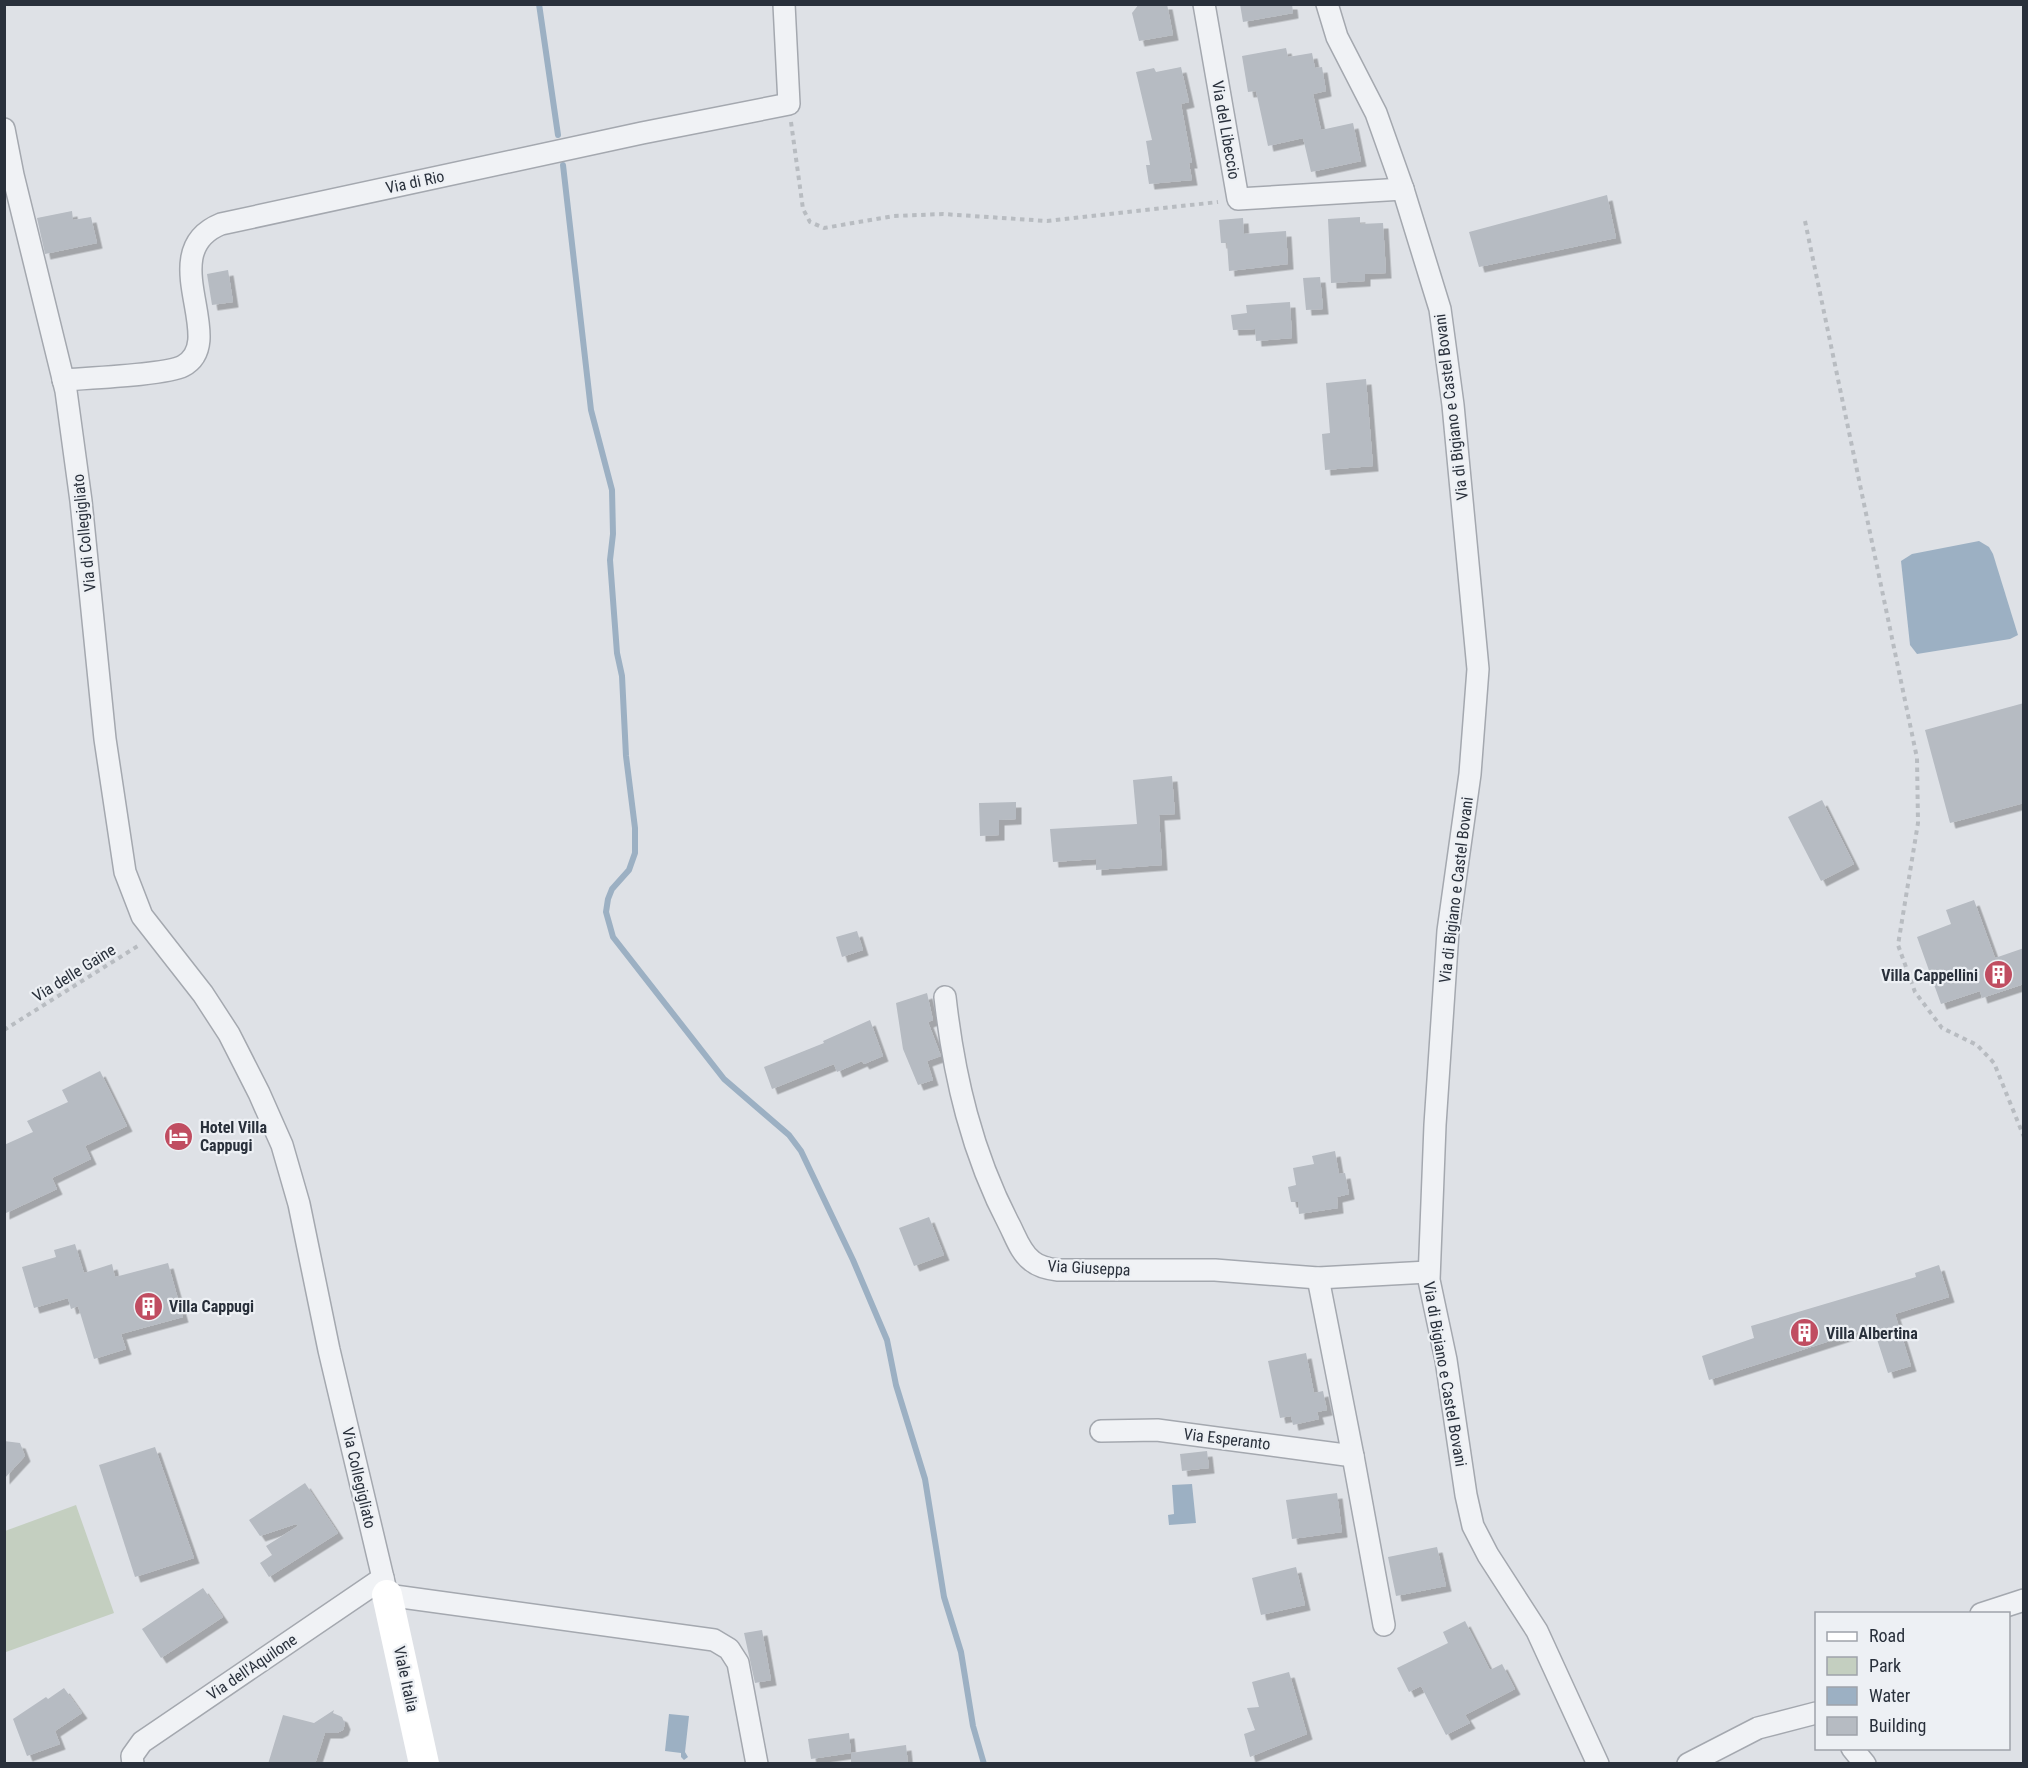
<svg xmlns="http://www.w3.org/2000/svg" width="2028" height="1768" viewBox="0 0 2028 1768" font-family="'Roboto Condensed',sans-serif">
<style>
.green{fill:#c4cfc0}
.water{fill:#9cb0c3}
.lines{fill:none;stroke-linecap:round;stroke-linejoin:round}
.stream{stroke:#9cb0c3;stroke-width:6}
.building{fill:#b6bbc2;filter:url(#shadow)}
.street-casing{stroke:#a4a8af;stroke-width:24}
.path{stroke:#b8bcc1;stroke-width:4;stroke-dasharray:4.5 4.5;stroke-linecap:butt}
.street{stroke:#f0f2f5;stroke-width:21}
.secondary{stroke:#fff;stroke-width:30}
.labels{text-anchor:middle;dominant-baseline:central;stroke-width:4.5;stroke-linejoin:round;paint-order:stroke}
.street-label{font-size:16px;fill:#29303b;stroke:#edf0f4}
.poi-label{font-size:16px;font-weight:bold;fill:#29303b;stroke:#edf0f4;text-anchor:start}
</style>
<defs>
<filter id="shadow"><feDropShadow dx="5.5" dy="5.5" stdDeviation="0" flood-color="#0004"/></filter>
</defs>
<rect width="100%" height="100%" fill="#dee1e6"/>
<polygon class="green" points="76,1505 114,1613 6,1652 5,1531"/>
<g class="water">
<polygon points="1979,541 1989,547 1993,554 2018,635 2010,639 1917,654 1910,645 1901,561 1912,554"/>
<polygon points="1192,1484 1196,1523 1169,1525 1168,1515 1174,1514 1172,1485"/>
<polygon points="669,1714 689,1716 685,1752 688,1757 684,1760 681,1757 681,1753 665,1751"/>
</g>
<g class="lines">
<g class="stream">
<polyline points="539,4 558,135"/>
<polyline points="563,165 591,410 612,490 613,534 610,560 617,653 622,676 626,756 635,828 635,853 629,870 612,889 608,899 606,912 613,937 724,1079 789,1135 801,1151 853,1260 887,1340 896,1385 925,1479 944,1597 961,1652 973,1726 984,1764"/>
</g>
</g>
<g class="building">
<polygon points="1139,4 1167,4 1173,35 1139,41 1132,13"/>
<polygon points="1240,4 1292,4 1293,13 1243,22"/>
<polygon points="1286,48 1288,57 1312,53 1315,68 1322,67 1326,91 1313,94 1321,130 1353,123 1361,161 1311,172 1303,138 1268,146 1256,91 1248,92 1242,56"/>
<polygon points="1181,67 1189,102 1181,104 1192,163 1189,163 1192,180 1149,184 1146,165 1150,165 1146,141 1152,140 1136,72 1154,68 1156,72"/>
<polygon points="1607,195 1616,238 1479,267 1469,232"/>
<polygon points="72,211 73,220 91,217 97,243 45,254 37,218"/>
<polygon points="1360,217 1360,224 1383,223 1386,273 1365,274 1365,281 1331,283 1328,219"/>
<polygon points="1243,218 1244,234 1286,231 1288,264 1229,271 1227,243 1221,243 1219,220"/>
<polygon points="228,270 233,302 212,305 207,274"/>
<polygon points="1320,277 1323,309 1306,310 1303,278"/>
<polygon points="1290,302 1292,338 1256,341 1255,329 1233,330 1231,315 1247,313 1246,305"/>
<polygon points="1366,379 1373,466 1325,470 1322,434 1330,433 1326,383"/>
<polygon points="2024,703 2024,803 1950,823 1925,730"/>
<polygon points="1172,776 1175,814 1159,815 1162,865 1096,870 1096,859 1053,862 1050,829 1137,824 1133,780"/>
<polygon points="1822,800 1854,864 1821,881 1788,817"/>
<polygon points="1016,802 1016,819 999,820 999,835 980,836 979,803"/>
<polygon points="1974,900 1995,958 2024,948 2024,984 1982,998 1980,991 1941,1004 1917,937 1951,924 1946,910"/>
<polygon points="857,931 863,950 842,957 836,937"/>
<polygon points="927,993 933,1020 928,1022 941,1056 927,1061 933,1080 918,1085 903,1049 896,1003"/>
<polygon points="870,1020 883,1056 864,1064 862,1061 837,1072 834,1064 772,1089 764,1067 824,1043 823,1041"/>
<polygon points="100,1071 127,1126 85,1146 91,1159 52,1178 57,1189 4,1214 4,1145 33,1132 27,1121 68,1102 62,1090"/>
<polygon points="1335,1151 1339,1174 1345,1173 1349,1194 1337,1197 1338,1208 1299,1214 1298,1202 1291,1202 1288,1187 1296,1185 1293,1168 1314,1164 1312,1156"/>
<polygon points="929,1217 944,1255 914,1266 899,1228"/>
<polygon points="75,1244 84,1273 112,1264 115,1277 168,1263 183,1317 121,1334 126,1349 94,1359 78,1306 71,1309 68,1298 34,1308 22,1267 56,1257 54,1250"/>
<polygon points="1939,1265 1949,1297 1895,1314 1911,1366 1888,1373 1873,1327 1709,1380 1702,1356 1754,1338 1751,1326 1916,1277 1915,1273"/>
<polygon points="1306,1353 1314,1393 1323,1391 1327,1410 1317,1412 1319,1419 1293,1425 1291,1416 1280,1418 1268,1361"/>
<polygon points="4,1441 20,1443 25,1456 4,1479"/>
<polygon points="155,1447 194,1558 135,1577 99,1465"/>
<polygon points="1207,1451 1209,1468 1182,1471 1180,1454"/>
<polygon points="305,1483 338,1533 269,1577 260,1563 272,1555 266,1546 298,1526 296,1524 260,1536 249,1520"/>
<polygon points="1337,1493 1342,1532 1292,1539 1286,1500"/>
<polygon points="1437,1547 1446,1586 1396,1596 1388,1557"/>
<polygon points="1296,1567 1305,1605 1261,1615 1252,1578"/>
<polygon points="203,1588 223,1617 161,1658 142,1629"/>
<polygon points="1465,1621 1490,1670 1502,1664 1515,1689 1465,1715 1470,1723 1446,1735 1421,1686 1409,1692 1397,1668 1448,1643 1443,1632"/>
<polygon points="762,1630 771,1680 755,1683 744,1633"/>
<polygon points="1289,1672 1307,1734 1250,1757 1244,1734 1255,1730 1247,1708 1259,1707 1252,1682"/>
<polygon points="64,1688 82,1713 55,1731 60,1744 27,1756 13,1719 46,1697 48,1699"/>
<polygon points="334,1710 333,1713 342,1717 345,1724 343,1730 337,1733 325,1733 315,1764 268,1764 283,1715 314,1723"/>
<polygon points="849,1733 851,1753 906,1745 908,1764 851,1764 851,1753 811,1759 808,1739"/>
</g>
<g class="lines">
<defs>
<g id="street">
<polyline points="1204,4 1238,199 1403,189"/>
<polyline points="1327,4 1337,37 1376,113 1403,189 1440,309 1453,405 1478,669 1470,774 1448,931 1435,1125 1429,1280 1446,1360 1466,1495 1473,1526 1488,1555 1537,1631 1598,1764"/>
<polyline points="4,129 13,175 66,391 81,501 105,739 125,872 142,916 203,994 229,1034 259,1093 282,1145 299,1204 329,1350 387,1595 714,1640 729,1649 738,1663 757,1764"/>
<path d="M63,380c24,-2 103,-5 120,-14 47,-25 -31,-114 38,-142l421,-91 147,-29 -5,-100"/>
<path d="M945,997c9,80 27,157 65,229 6,12 11,27 22,35 7,6 17,8 26,9h157l103,8 110,-6"/>
<polyline points="1101,1431 1157,1430 1353,1456 1318,1278"/>
<polyline points="1353,1456 1384,1625"/>
<polyline points="1981,1614 2024,1600"/>
<polyline points="1852,1748 1865,1764"/>
<polyline points="133,1764 132,1756 142,1742 383,1578"/>
<polyline points="1688,1764 1758,1728 1816,1713"/>
</g>
</defs>
<use href="#street" class="street-casing"/>
<g class="path">
<polyline points="791,122 803,209 810,222 824,228 894,216 943,214 1047,221 1218,202"/>
<polyline points="1805,221 1917,758 1918,823 1898,945 1915,992 1942,1028 1977,1045 1994,1063 2024,1137"/>
<polyline points="4,1030 141,944"/>
</g>
<use href="#street" class="street"/>
<polyline class="secondary" points="387,1595 424,1764"/>
</g>
<defs>
<symbol id="building-disc" viewBox="-11 -11 22 22"><circle r="9.5" fill="#c04d61" stroke="#edf0f4"/><path d="M-4-6H4V6H1V3H-1V6H-4ZM-2.5-4.3h1.7v1.8h-1.7ZM.8-4.3h1.7v1.8H.8ZM-2.5-1h1.7V.8h-1.7ZM.8-1h1.7V.8H.8Z" fill="#fff"/></symbol>
<symbol id="hotel-disc" viewBox="-11 -11 22 22"><circle r="9.5" fill="#c04d61" stroke="#edf0f4"/><path d="M-6-4.5h1.5V1H6V5H4.5V3h-9V5H-6ZM-4 0a1.8 1.8 0 1 1 3.6 0ZM.5 0V-2.5h3Q6-2.5 6 0Z" fill="#fff"/></symbol>
</defs>
<g fill-rule="evenodd">
<use href="#building-disc" x="1982" y="958" width="33" height="33"/>
<use href="#hotel-disc" x="162" y="1120" width="33" height="33"/>
<use href="#building-disc" x="132" y="1290" width="33" height="33"/>
<use href="#building-disc" x="1788" y="1316" width="33" height="33"/>
</g>
<g class="labels">
<g class="street-label">
<text transform="translate(1226 130) rotate(80)">Via del Libeccio</text>
<text transform="translate(415 182) rotate(-12)">Via di Rio</text>
<text transform="translate(1451 407) rotate(-97)">Via di Bigiano e Castel Bovani</text>
<text transform="translate(84 533) rotate(-96)">Via di Collegigliato</text>
<text transform="translate(1456 890) rotate(-83)">Via di Bigiano e Castel Bovani</text>
<text transform="translate(74 973) rotate(-32)">Via delle Gaine</text>
<text transform="translate(1089 1268) rotate(3)">Via Giuseppa</text>
<text transform="translate(1445 1374) rotate(80)">Via di Bigiano e Castel Bovani</text>
<text transform="translate(1227 1439) rotate(7)">Via Esperanto</text>
<text transform="translate(359 1478) rotate(77)">Via Collegigliato</text>
<text transform="translate(252 1667) rotate(-34)">Via dell'Aquilone</text>
<text transform="translate(406 1679) rotate(78)">Viale Italia</text>
</g>
<g class="poi-label">
<text x="1978" y="975" text-anchor="end">Villa Cappellini</text>
<text x="200" y="1127">Hotel Villa<tspan x="200" dy="18">Cappugi</tspan></text>
<text x="169" y="1306">Villa Cappugi</text>
<text x="1826" y="1333">Villa Albertina</text>
</g>
</g>
<rect width="2028" height="1768" fill="none" stroke="#29303b" stroke-width="12"/>
<rect x="1815" y="1612" width="195" height="138" fill="#edf0f4" stroke="#9fa3aa" stroke-width="1.5"/>
<rect x="1827" y="1632" width="30" height="9" fill="#ffffff" stroke="#9fa3aa" stroke-width="1.5"/>
<text x="1869" y="1642" font-size="18" fill="#29303b">Road</text>
<rect x="1827" y="1657" width="30" height="18" fill="#c4cfc0" stroke="#9fa3aa" stroke-width="1.5"/>
<text x="1869" y="1672" font-size="18" fill="#29303b">Park</text>
<rect x="1827" y="1687" width="30" height="18" fill="#9cb0c3" stroke="#9fa3aa" stroke-width="1.5"/>
<text x="1869" y="1702" font-size="18" fill="#29303b">Water</text>
<rect x="1827" y="1717" width="30" height="18" fill="#b6bbc2" stroke="#9fa3aa" stroke-width="1.5"/>
<text x="1869" y="1732" font-size="18" fill="#29303b">Building</text>
</svg>
